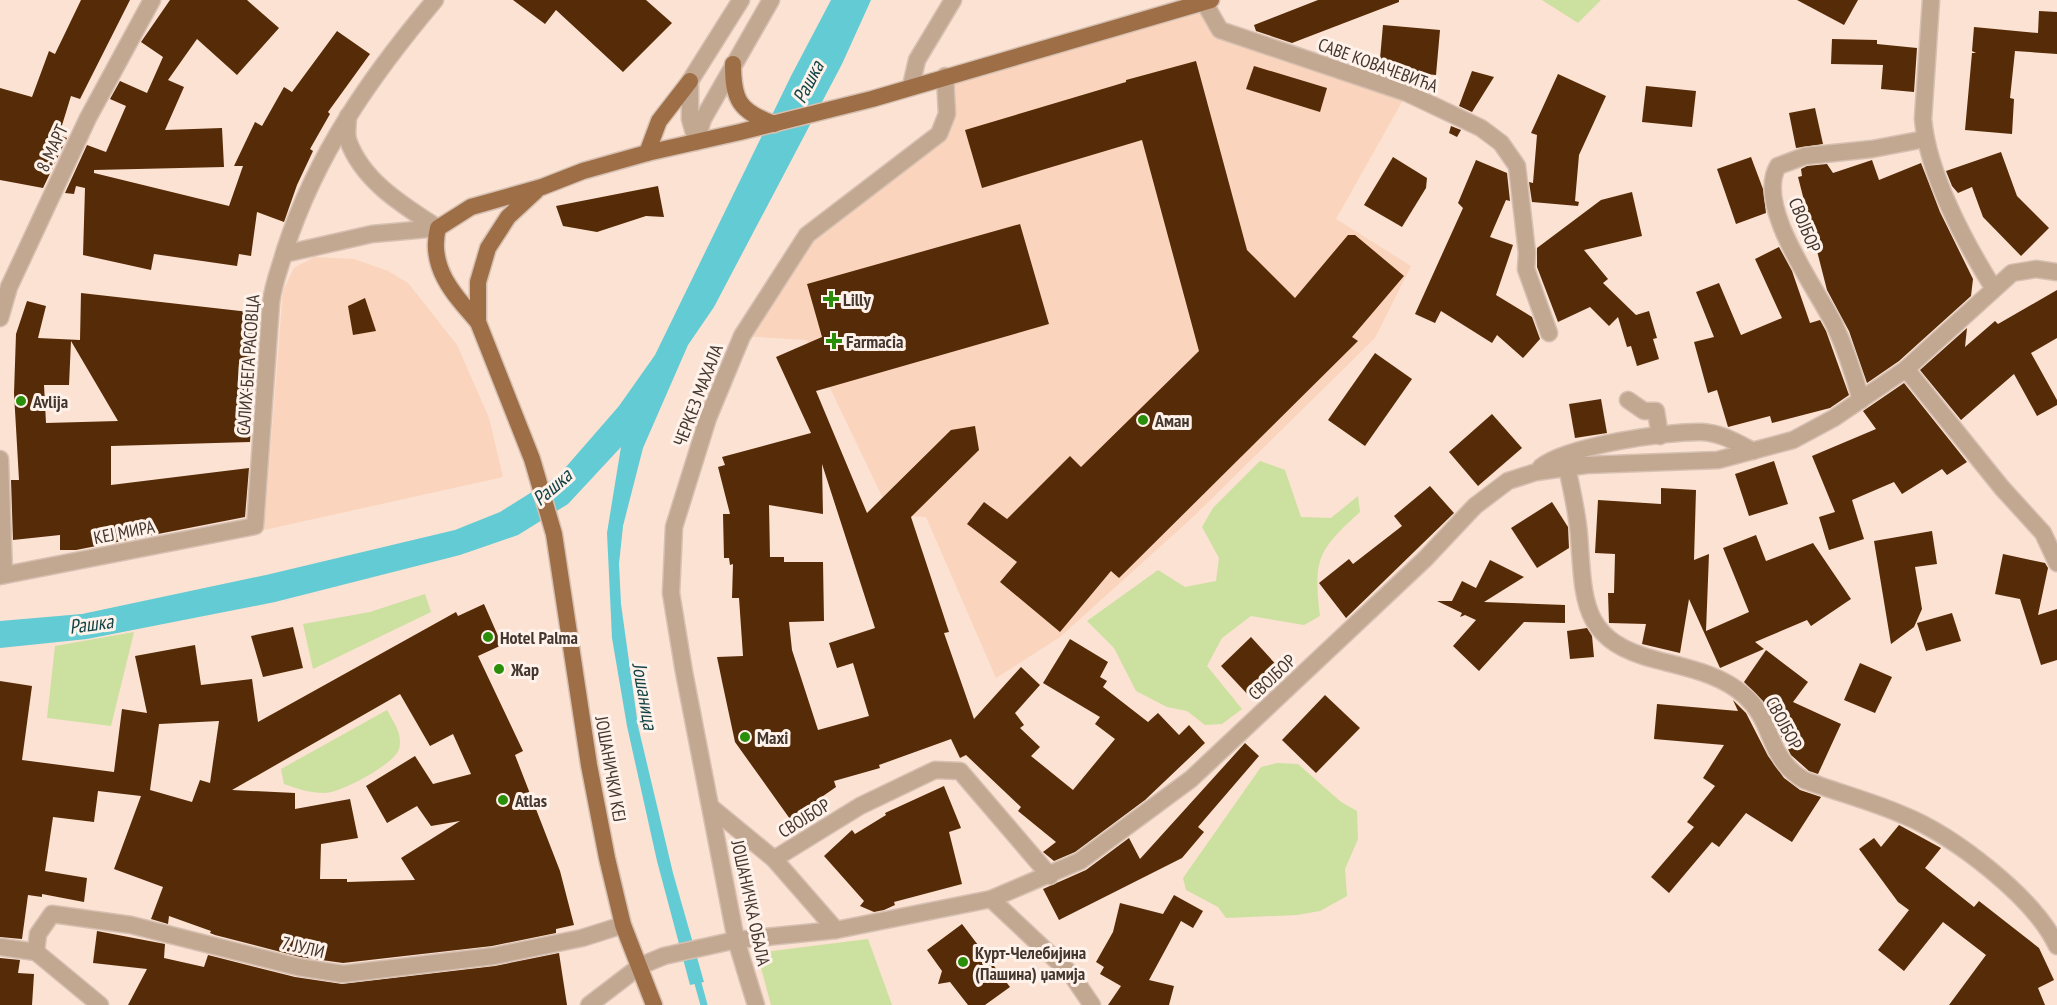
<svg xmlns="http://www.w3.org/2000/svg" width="2057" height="1005" viewBox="0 0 2057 1005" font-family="'PT Sans Narrow',sans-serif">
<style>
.built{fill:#fad4bc}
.green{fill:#cce09f}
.water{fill:#62cbd3}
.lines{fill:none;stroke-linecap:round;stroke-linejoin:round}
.stream{stroke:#62cbd3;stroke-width:7}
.building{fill:#562b07;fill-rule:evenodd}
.minor-casing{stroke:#d6c0b2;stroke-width:19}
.tertiary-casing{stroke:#d6c0b2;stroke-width:19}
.primary-casing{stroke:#d6c0b2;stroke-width:19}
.minor{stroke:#c2a791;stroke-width:16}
.tertiary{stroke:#c2a791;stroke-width:16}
.primary{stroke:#9e6f46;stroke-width:16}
.poi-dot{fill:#298e09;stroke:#fff2ea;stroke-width:2}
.labels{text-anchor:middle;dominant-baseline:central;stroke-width:6;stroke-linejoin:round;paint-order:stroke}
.street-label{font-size:18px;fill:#43372f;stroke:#fff2ea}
.poi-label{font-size:18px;font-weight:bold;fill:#43372f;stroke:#fff2ea;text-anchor:start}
.water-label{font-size:20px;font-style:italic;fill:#124346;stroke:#fff2ea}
</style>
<rect width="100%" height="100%" fill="#fbe2d3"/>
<g class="built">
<polygon points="1204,2 1220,30 1407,93 1336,219 1411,266 1375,338 1194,516 1060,637 996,678 926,517 891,515 807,340 742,336 807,235 939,134 945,76"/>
<polygon points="314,257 354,259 388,271 408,283 457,345 489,418 503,477 264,530 283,291 294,268"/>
</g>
<g class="green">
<polygon points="1542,0 1601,0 1578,23"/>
<path d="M1260,461l25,9 16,47 30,1 27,-22 2,16c-42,38 -47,47 -40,104l-16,9 -53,-9 -29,22 -15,28 35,43 -20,15 -17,1 -18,-14 -20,-4 -31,-16 -22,-43 -27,-27 71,-51 27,17 31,-6 3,-23 -17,-31 11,-19z"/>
<polygon points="425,594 431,612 313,669 303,624 370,612"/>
<polygon points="134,632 111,726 47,718 55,646"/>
<path d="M387,710c7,13 16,24 12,39 -4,15 -59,44 -74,44 -15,0 -27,-4 -41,-9l-3,-15z"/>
<polygon points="1277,763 1298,764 1341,802 1357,811 1358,839 1345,869 1347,896 1320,911 1297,915 1226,918 1218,907 1186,890 1183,878 1261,767"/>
<polygon points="868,939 892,1005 771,1005 757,953"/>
</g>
<polygon class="water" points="831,0 871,0 842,64 714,307 688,345 643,448 623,526 619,564 621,604 638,726 673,873 704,982 690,985 657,861 627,726 612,638 607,533 621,447 568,504 518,535 460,555 275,602 87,639 0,648 0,621 82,614 266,575 455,530 500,512 559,475 619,406 655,355 791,76"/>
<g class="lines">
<polyline class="stream" points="696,976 704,1005"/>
</g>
<g class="building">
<polygon points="81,0 130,0 80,99 71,96 59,135 67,138 43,188 0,180 0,88 32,97 49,51 55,54"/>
<polygon points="170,0 247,0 279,28 237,75 197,39 168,80 184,87 165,130 222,128 224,167 94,170 94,173 229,206 243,166 234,166 255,122 262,126 284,87 292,92 337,31 370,54 328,112 330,114 310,149 313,151 297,185 284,222 257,212 251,256 239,254 237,266 154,254 151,270 83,255 85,188 76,186 74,194 65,193 87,145 106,152 126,106 110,99 120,81 147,93 163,57 141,42"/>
<polygon points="513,0 646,0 672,23 623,72 556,10 545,24"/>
<polygon points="1318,0 1399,0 1399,2 1292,43 1256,31 1254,25"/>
<polygon points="1797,0 1858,0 1844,25"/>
<polygon points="2039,11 2057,12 2057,54 2015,51 2010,98 2014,99 2012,134 1965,130 1972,53 1976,53 1972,51 1974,27 2038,33"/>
<polygon points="1383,25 1440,30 1436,75 1379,70"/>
<polygon points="1832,39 1877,40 1877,44 1917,48 1914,92 1881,89 1883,65 1831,64"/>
<polygon points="1196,61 1247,250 1295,298 1348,235 1355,235 1404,276 1352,337 1358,341 1119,578 1111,571 1060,632 1000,582 1017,562 967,524 984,502 1007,519 1070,456 1081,467 1199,351 1142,140 982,188 965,130 1126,82 1126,80"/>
<polygon points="1254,66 1327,88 1320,112 1246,89"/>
<polygon points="1472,71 1494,77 1472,112 1459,106"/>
<polygon points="1558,74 1606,96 1579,155 1575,201 1579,202 1578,206 1532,202 1529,182 1533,183 1537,135 1531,133"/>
<polygon points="1646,86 1696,91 1692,127 1642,122"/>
<polygon points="1815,108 1823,144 1796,148 1789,113"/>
<polygon points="1451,126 1461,130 1457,137 1449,133"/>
<polygon points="2001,152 2017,196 2049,228 2021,256 1983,217 1972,187 1958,193 1952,186 1946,171"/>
<polygon points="1393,157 1427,178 1426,188 1402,227 1364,205"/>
<polygon points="1751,157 1763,189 1766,213 1736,224 1717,169"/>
<polygon points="1476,160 1507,173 1510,201 1506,200 1490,237 1513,245 1496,295 1532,317 1540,339 1523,358 1497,335 1492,343 1441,311 1435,323 1415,314 1463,208 1458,203"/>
<polygon points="1872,160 1879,180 1921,163 1940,212 1973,279 1971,296 1899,361 1867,383 1849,331 1827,290 1798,177 1802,176 1801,169 1807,166 1827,164 1833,173"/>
<polygon points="658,186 664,217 646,216 597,232 563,226 556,206"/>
<polygon points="1632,192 1642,236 1584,250 1608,279 1603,283 1636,315 1649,311 1657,338 1653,339 1659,359 1637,366 1631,346 1627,347 1618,317 1609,326 1590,307 1558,322 1537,267 1537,248 1601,200"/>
<path d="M1020,224l29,100 -233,67 51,122 84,-83 24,-4 4,24 -68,67 38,115 -5,1 30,86 47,-52 19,18 -25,28 9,12 -4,3 20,19 -9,9 42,34 42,-51 -20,-15 5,-7 -57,-34 27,-44 38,23 -8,15 7,4 -4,6 45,35 10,-9 21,22 10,-10 16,18 -60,57 -70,52 -21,9 -11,-9 13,-10 -38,-31 3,-4 -55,-52 -6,3 -9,-19 -72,26 1,3 -46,13 2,6 -46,32 -55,-77 -12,-56 -6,-29 26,-1 -4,-58h-7l1,-34 -3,1 -1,-7h-5l-1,-44h7l-12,-47 7,-2 -3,-8 89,-24 -35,-76 46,-20 -15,-53zM822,464l53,164 -46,15 8,25 16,-5 16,53 -51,14 -26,-80 -3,-28 35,-1 -1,-59h-39v-5h-14l-1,-52 54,9z"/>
<polygon points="1779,247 1792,271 1810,323 1820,320 1826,331 1849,395 1830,408 1772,423 1770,416 1728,427 1717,390 1708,393 1694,342 1714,337 1696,292 1719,283 1741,335 1782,318 1755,259"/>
<polygon points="2057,290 2057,338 2031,353 2057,400 2057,405 2037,416 2014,374 1961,420 1920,370 1967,328 1965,347 1995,321 1998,324"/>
<path d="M81,293l177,20 -8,129 -139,4v39l138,-17 -4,49 -169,33h-16v-15l-47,5 -2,-60h8l-5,-87 2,-59 11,-33 19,5 -8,32 42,2zM71,341l47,80 -72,2 -2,-38h25z"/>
<polygon points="365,298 376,331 353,335 348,306"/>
<polygon points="1375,353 1412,379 1365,446 1328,420"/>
<polygon points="1904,383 1967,462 1947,475 1942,469 1902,494 1894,482 1852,500 1864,539 1829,550 1819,517 1835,512 1812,456 1876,429 1863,411"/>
<polygon points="1601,399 1607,433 1575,438 1569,404"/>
<polygon points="1492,414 1522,448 1478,486 1449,452"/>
<polygon points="1774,461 1788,504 1749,516 1735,474"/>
<polygon points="1430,486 1454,513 1346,618 1319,583 1349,559 1353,564 1402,526 1394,516"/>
<polygon points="1661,488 1696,490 1694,560 1709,554 1706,631 1749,612 1723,548 1756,535 1766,561 1813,543 1851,599 1811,626 1807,620 1755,642 1764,649 1720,668 1689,599 1680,653 1642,644 1646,624 1609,623 1608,593 1614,593 1615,554 1595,553 1598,500 1661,504"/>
<polygon points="1552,502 1568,527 1569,548 1537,568 1511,528"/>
<polygon points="1932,531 1937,564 1915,567 1922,609 1914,627 1891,644 1874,541"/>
<polygon points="2003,554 2045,563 2048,568 2038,615 2057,609 2057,660 2041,665 2020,599 1995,594"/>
<polygon points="1490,560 1524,577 1484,602 1565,605 1565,623 1524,622 1479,671 1453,646 1476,620 1465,615 1460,617 1462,613 1437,601 1452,601 1462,581 1476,588"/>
<path d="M484,604l18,41 -24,11 45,95 -8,4 45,116 14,54 -18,4v4l-64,13 -149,17 -43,-6 -85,-22 -5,-2 1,-2 -42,-15 -1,8 -17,-5 12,-32 -49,-18 27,-73 -43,-5 -4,31 -41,-5 -8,54 42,7 -3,24 -42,-8v3l-14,-2 -6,44 -22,-2v-256l32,5 -10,74 92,12 8,-63 25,4 -12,-57 60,-11 6,40 51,-6 6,43 198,-110 2,4zM400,694l30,52 23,-12 18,40 -38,10 -18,-28 -49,30 21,37 30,-17 14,20 29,-5 -59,37 14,22 -68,2v-3h-27l1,-35 37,-6 -8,-39 -55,10v-16l-63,-3zM219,721l-9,62 -10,-3 -8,22 -42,-12 9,-66z"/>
<polygon points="1952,613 1961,641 1926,651 1917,623"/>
<polygon points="293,627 303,668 263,677 251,636"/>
<polygon points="1587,628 1592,636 1594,657 1570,659 1567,631"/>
<polygon points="1251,637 1281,670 1251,698 1221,666"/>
<polygon points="1766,650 1808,682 1793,702 1841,724 1818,774 1809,771 1791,755 1763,701 1744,682"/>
<polygon points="1860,663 1892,677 1875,713 1844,700"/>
<polygon points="1325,695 1360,728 1316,773 1282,740"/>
<polygon points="1733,700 1746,713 1768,756 1784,778 1800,790 1821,797 1792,842 1746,813 1719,847 1712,842 1669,893 1651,877 1694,827 1687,822 1715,786 1703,778 1724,745 1654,739 1657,704 1738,711"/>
<polygon points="1245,743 1259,756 1198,827 1204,832 1182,858 1059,920 1043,889 1086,870 1129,838 1140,859"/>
<polygon points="944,786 961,828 949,832 962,884 894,902 895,905 884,910 874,912 860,906 864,901 824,856 852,830 855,834 886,815 885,813"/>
<polygon points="1899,825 1941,848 1925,868 1974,907 1979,901 2039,948 2054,980 2038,988 2045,1005 1949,1005 1986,955 1943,922 1904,971 1878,950 1909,910 1898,902 1859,849 1874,838 1881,847"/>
<polygon points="1174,895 1203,911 1193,928 1181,921 1149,980 1174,986 1169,1005 1108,1005 1121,986 1100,974 1104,967 1096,962 1113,932 1120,903 1163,914"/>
<polygon points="962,924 1010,987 985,1005 968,1005 950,982 938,984 942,971 927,950"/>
<polygon points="97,931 165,944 164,958 204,967 208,955 295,977 342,984 495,966 559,953 567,1005 128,1005 147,969 93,963"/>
<polygon points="0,958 20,960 18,973 34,974 32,1005 0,1005"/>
</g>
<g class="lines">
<defs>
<g id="minor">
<path d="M1931,0l-8,119c5,55 42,124 71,170"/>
<polyline points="1204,2 1220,30 1407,93 1481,128 1501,143 1517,166 1527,253 1526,269 1549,333"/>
<polyline points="911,86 917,60 953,0"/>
<path d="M348,116c0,7 -2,17 0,24 14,41 56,66 90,88"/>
<polyline points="284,254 372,234 438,228"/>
<polyline points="0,318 9,287 88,118 152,0"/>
<polyline points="1906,369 2002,488 2043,533 2057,563"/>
<polyline points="1628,400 1644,411 1656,411 1660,436"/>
<path d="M1861,400c-7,-25 -15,-50 -26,-74 -18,-37 -81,-120 -57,-160l27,-10 67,-7 53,-10"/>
<polyline points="0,459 4,575"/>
<path d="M1541,467c25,-21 127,-36 161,-35 19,1 34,10 51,19"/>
<path d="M1567,468c5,22 10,44 12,67 5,68 2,106 78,125 30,8 64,14 88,36 30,27 21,61 59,84 32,12 67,21 99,35 50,20 131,82 154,131"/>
<path d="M0,576l255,-50 16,-223c2,-19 9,-35 14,-53 31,-96 86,-174 150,-250"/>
<polyline points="712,808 774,859 836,930"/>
<polyline points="774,859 860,806 935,770 960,771 1050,876"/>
<polyline points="991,899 1071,974 1092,1005"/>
<polyline points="0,947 36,952"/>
<polyline points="36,952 38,934 52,914 131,925 298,967 343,974 494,956 582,938 623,925"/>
<polyline points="36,952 100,1005"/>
<polyline points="589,1005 640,966 664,956 736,940 836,930 991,899 1080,861 1191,779 1425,559 1475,506 1508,481 1536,472 1586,465 1718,460 1793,440 1834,418 1906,369 2012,273 2036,269 2057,272"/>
<polyline points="756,1005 736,940 684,672 671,593 674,527 708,418 742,336 807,235 939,134 947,114 945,76"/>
</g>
<g id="tertiary">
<polyline points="696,140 690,119 690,81 741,0"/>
<polyline points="696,142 703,119 771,0"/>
</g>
<g id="primary">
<path d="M733,64c0,36 6,47 41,60"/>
<polyline points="647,153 659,121 690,81"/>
<polyline points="536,191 508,217 488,248 478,282 478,322 532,459 554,534 589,765 607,858 623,925 654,1005"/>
<path d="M478,322c-24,-27 -50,-55 -40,-94l33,-21 71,-20 41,-16 64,-18 93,-21 132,-33 339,-99"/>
</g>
</defs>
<use href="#minor" class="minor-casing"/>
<use href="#tertiary" class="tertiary-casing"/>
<use href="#primary" class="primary-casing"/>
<use href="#minor" class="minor"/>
<use href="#tertiary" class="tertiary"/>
<use href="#primary" class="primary"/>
</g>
<g class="poi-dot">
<path d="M828 290h6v6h6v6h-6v6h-6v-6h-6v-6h6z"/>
<path d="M831 332h6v6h6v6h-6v6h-6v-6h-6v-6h6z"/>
<circle cx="21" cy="401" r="6"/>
<circle cx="1143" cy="420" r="6"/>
<circle cx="488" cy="637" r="6"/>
<circle cx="499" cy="669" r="6"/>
<circle cx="745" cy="737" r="6"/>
<circle cx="503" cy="800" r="6"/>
<circle cx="963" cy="962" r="6"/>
</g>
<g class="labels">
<g class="street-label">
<text transform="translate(1378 65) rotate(20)">САВЕ КОВАЧЕВИЋА</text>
<text transform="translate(52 148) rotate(-65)">8. МАРТ</text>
<text transform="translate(1805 225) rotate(68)">СВОЈБОР</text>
<text transform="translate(248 365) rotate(-86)">САЛИХ-БЕГА РАСОВЦА</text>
<text transform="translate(698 395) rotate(-69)">ЧЕРКЕЗ МАХАЛА</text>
<text transform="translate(124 532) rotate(-11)">КЕЈ МИРА</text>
<text transform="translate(1272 677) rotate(-43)">СВОЈБОР</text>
<text transform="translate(1784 723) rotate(62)">СВОЈБОР</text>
<text transform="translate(611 769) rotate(80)">ЈОШАНИЧКИ КЕЈ</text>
<text transform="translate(804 818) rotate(-32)">СВОЈБОР</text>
<text transform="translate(751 903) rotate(78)">ЈОШАНИЧКА ОБАЛА</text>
<text transform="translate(303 947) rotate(13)">7. ЈУЛИ</text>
</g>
<g class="poi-label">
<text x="843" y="299">Lilly</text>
<text x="846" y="341">Farmacia</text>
<text x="33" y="401">Avlija</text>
<text x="1155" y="420">Аман</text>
<text x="500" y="637">Hotel Palma</text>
<text x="511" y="669">Жар</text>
<text x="757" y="737">Maxi</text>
<text x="515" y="800">Atlas</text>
<text x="975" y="952">Курт-Челебијина<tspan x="975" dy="21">(Пашина) џамија</tspan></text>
</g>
<g class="water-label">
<text transform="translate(808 82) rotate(-63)">Рашка</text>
<text transform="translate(552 487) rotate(-41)">Рашка</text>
<text transform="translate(91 624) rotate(-8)">Рашка</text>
<text transform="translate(645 696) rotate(80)">Јошаница</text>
</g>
</g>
</svg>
